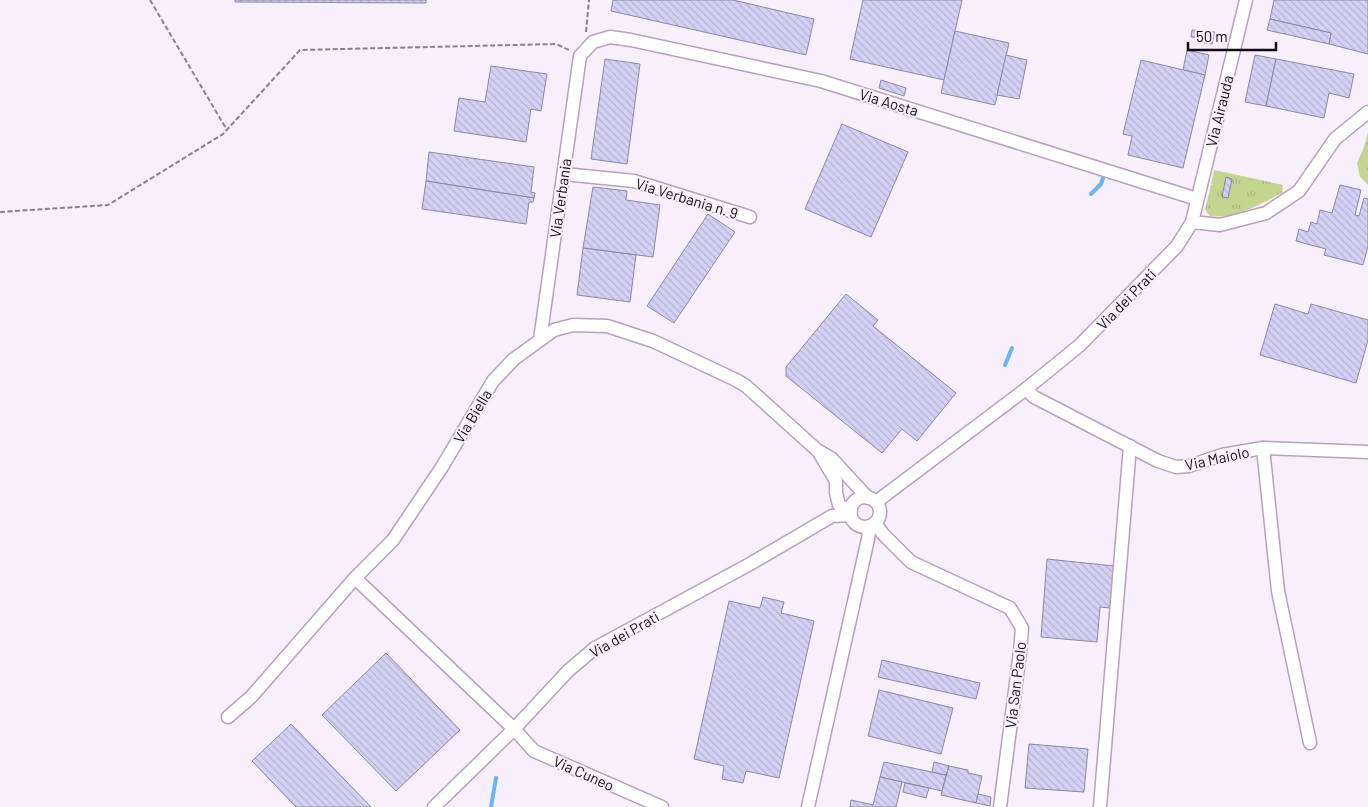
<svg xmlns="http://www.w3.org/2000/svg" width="1368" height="807" viewBox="0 0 1368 807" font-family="Barlow,sans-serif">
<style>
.grass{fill:url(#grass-tufts)}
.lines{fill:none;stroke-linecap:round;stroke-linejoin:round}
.stream{stroke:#68b5f8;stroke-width:4}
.building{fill:url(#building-back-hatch);stroke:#8a88a5}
.minor-casing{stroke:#b5a2be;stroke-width:15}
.path{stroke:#88818b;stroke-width:2;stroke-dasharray:5 2.5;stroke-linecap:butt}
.minor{stroke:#fff;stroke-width:12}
.labels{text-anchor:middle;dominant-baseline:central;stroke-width:4;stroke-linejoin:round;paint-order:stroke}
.street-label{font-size:15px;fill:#120c15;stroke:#f7effb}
</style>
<defs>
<pattern id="grass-tufts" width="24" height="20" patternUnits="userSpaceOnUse" patternTransform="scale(1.25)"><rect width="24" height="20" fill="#c5d590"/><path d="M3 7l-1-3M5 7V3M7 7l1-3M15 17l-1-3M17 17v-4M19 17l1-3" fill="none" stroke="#a8b67b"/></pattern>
<pattern id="building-back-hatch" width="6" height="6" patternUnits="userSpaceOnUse" patternTransform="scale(1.25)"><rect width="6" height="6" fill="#d5d1f5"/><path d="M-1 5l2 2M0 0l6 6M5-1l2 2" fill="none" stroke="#b6b2d1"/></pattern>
</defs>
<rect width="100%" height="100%" fill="#f7effb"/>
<g class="grass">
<polygon points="1368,133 1368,185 1360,177 1357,163 1363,150"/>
<path d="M1214,170l69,15 -1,8c-22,11 -46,26 -72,23l-5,-6 6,-25h3l-3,-1z"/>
</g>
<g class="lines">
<g class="stream">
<polyline points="1091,194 1101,184 1103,178"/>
<polyline points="1005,365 1012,348"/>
<polyline points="491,807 496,778"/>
</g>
</g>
<g class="building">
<polygon points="235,0 426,0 426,3 235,2"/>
<polygon points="613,0 733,0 814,19 806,55 611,11"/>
<polygon points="863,0 962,0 944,80 850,59"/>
<polygon points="1274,0 1368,0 1368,54 1329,44 1331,33 1270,19"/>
<polygon points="1270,19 1331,33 1329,44 1267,30"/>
<polygon points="1192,30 1215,32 1212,44 1204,43 1205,38 1191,37"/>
<polygon points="955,31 1009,43 995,105 941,93"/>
<polygon points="1187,50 1209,55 1205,75 1183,70"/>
<polygon points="1006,55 1027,60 1019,99 997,95"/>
<polygon points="1255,55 1276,59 1266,106 1245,102"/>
<polygon points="605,59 640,64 627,164 591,159"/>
<polygon points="1276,59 1354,74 1349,98 1329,93 1324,118 1266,106"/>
<polygon points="1141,60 1205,75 1183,168 1128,155 1132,136 1123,134"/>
<polygon points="491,66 547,74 541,111 531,109 526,142 454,131 459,98 485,102"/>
<polygon points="881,80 906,88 904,96 879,88"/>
<polygon points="842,124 908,152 871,237 805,209"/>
<polygon points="429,152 534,167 531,192 535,193 534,198 426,181"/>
<polygon points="1226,177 1232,179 1228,198 1222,197"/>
<polygon points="426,181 534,198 533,202 529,202 526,224 422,209"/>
<polygon points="1340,185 1361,190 1355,215 1359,216 1364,198 1368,199 1368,246 1363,265 1324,255 1326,249 1296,241 1299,229 1308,232 1311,222 1317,224 1320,210 1332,213"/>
<polygon points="593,187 627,191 626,200 660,205 653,257 583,248"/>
<polygon points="708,214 735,232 674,323 647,306"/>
<polygon points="583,248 636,255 630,302 577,295"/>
<polygon points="846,294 878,320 873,326 956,393 917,441 902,429 882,453 786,376 786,367"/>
<polygon points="1275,304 1308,314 1311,304 1368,320 1368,340 1356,383 1260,355"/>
<polygon points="1047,559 1114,566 1110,608 1100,607 1097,642 1041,637"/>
<polygon points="763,597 784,602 781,613 814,621 779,778 746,771 743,783 722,779 724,766 694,759 729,601 760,608"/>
<polygon points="386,653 460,730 396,791 322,715"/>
<polygon points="882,660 980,683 976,699 878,677"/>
<polygon points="879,690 953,708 941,754 868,736"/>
<polygon points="291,724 371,807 296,807 252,761"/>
<polygon points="1029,744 1088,749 1084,792 1025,788"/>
<polygon points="884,762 946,775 942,791 880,777"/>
<polygon points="934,762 949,766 946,775 932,772"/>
<polygon points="949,766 968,770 968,773 982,776 976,803 941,795"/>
<polygon points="880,777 902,782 896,807 850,807 851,800 873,805"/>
<polygon points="905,783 929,788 926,798 903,792"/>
<polygon points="978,794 991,797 990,806 976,803"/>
</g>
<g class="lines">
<defs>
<g id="minor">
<polyline points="564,174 634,181 750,217"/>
<polyline points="1192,222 1220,225 1266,213 1299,191 1335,139 1368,112"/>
<polyline points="540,340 580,56 593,42 610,37 631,40 821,81 1197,199"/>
<polyline points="1026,389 1034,397 1158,461 1176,467 1189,466 1222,455 1263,448 1368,452"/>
<polyline points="1263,448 1278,591 1310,743"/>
<polyline points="820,454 836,481 836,493 839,505 844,508 851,510"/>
<circle cx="865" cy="512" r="15"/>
<polyline points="876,502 1026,389 1080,345 1177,246 1192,222 1246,0"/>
<polyline points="875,523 883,534 911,562 1010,608 1022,628 1020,652 1000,807"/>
<polyline points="228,717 251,697 355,578"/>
<polyline points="434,807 514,729 568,671 595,648 750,564 832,516 851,515"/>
<polyline points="662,807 534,751 514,729 355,578 393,540 442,467 493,381 514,359 554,330 573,325 607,326 653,341 736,380 746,386 817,450 832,459 868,498"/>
<polyline points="808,807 868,539 870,526"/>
<polyline points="1100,807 1130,446"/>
</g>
</defs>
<use href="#minor" class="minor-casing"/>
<g class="path">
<polyline points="150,0 227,130"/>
<polyline points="586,32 589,0"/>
<polyline points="0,212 108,205 223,134 300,50 556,44 569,50"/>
</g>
<use href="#minor" class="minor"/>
</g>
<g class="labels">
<g class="street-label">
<text transform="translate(889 102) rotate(17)">Via Aosta</text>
<text transform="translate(1219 111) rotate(-76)">Via Airauda</text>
<text transform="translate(560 198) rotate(-82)">Via Verbania</text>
<text transform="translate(687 198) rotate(17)">Via Verbania n. 9</text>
<text transform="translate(1126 299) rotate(-46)">Via dei Prati</text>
<text transform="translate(472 416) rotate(-59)">Via Biella</text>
<text transform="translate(1217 458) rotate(-12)">Via Maiolo</text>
<text transform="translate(624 634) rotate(-30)">Via dei Prati</text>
<text transform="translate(1015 685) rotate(-83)">Via San Paolo</text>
<text transform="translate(584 773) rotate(24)">Via Cuneo</text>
</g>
</g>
<path d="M1188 42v8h88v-8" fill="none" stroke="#120c15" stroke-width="2.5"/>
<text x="1196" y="42" font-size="15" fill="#120c15" stroke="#f7effb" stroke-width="4" paint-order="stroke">50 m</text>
</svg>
